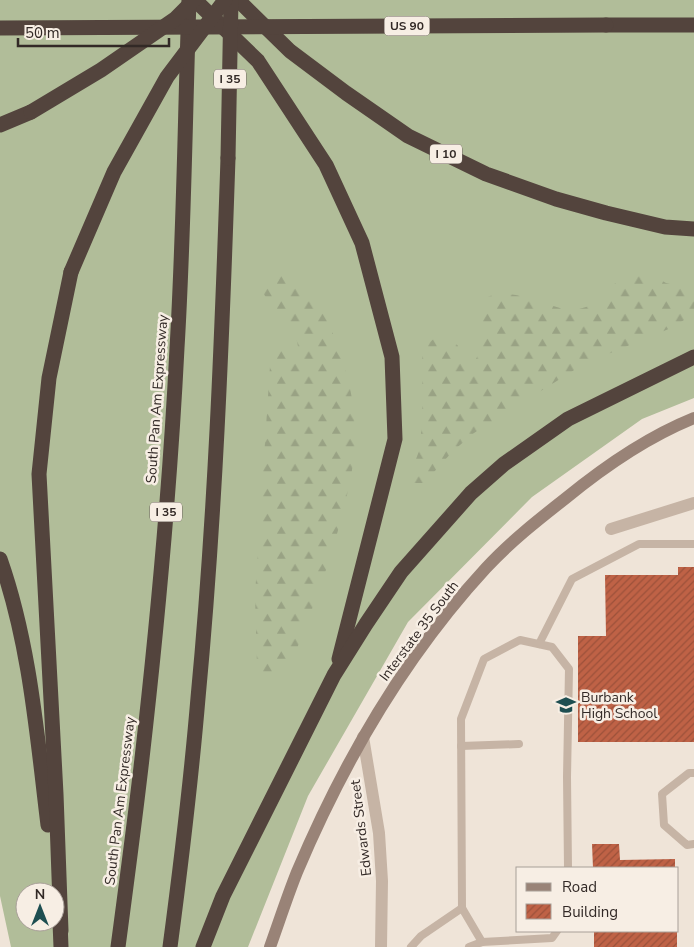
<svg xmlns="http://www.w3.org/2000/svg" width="694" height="947" viewBox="0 0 694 947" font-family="'Nunito Sans',sans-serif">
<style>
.grass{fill:#b1bd99;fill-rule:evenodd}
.forest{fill:url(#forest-firs)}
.building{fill:url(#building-hatch)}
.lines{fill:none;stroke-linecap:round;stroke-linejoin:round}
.service{stroke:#c6b4a5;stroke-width:8}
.minor{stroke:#c6b4a5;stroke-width:12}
.secondary{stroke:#998377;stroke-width:12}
.motorway{stroke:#53443d;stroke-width:15}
.motorway-bridge{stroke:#53443d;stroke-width:15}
.labels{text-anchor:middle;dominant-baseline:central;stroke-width:5;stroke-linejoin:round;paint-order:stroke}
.shield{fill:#f7eee4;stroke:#6d645f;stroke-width:1}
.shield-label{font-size:12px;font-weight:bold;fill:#322926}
.street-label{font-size:14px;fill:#322926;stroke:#f7eee4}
.poi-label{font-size:14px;fill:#322926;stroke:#f7eee4;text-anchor:start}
</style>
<defs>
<pattern id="forest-firs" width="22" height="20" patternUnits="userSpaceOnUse" patternTransform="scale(1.25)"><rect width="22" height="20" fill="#b1bd99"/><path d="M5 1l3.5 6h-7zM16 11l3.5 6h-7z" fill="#99a284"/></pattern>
<pattern id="building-hatch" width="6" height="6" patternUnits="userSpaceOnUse" patternTransform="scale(1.25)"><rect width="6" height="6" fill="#bf6246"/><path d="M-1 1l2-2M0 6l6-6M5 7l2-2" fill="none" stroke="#9c513a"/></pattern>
</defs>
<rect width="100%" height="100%" fill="#efe4d8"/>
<path class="grass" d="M0,0h694v398l-52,21 -110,78 -124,125 -100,174 -60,151h-237l-11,-51zM25,892h30v30h-30z"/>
<g class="forest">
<path d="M285,272c32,18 35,32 49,64 13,32 21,65 21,100 0,26 -6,53 -13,79 -13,53 -33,103 -53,154l-5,6 -13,4 -10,-5 -4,-7 -2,-72 15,-229 7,-17 9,-2 13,4 -3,-14 -20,-22 -15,-26c5,-15 10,-14 24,-17z"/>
<path d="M642,274l12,2 12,7 28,7v24l-23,14 -87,36 -64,40 -46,29 -21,18 -29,32h-10l-2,-6v-7l7,-19 3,-26v-70l5,-11 8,-6 7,-4 8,2 8,10 2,16 9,4c28,-20 -6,-62 21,-70 26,-8 54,10 79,14 10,1 31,-8 41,-11v-12l10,-7z"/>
</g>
<g class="building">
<polygon points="678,567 694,567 694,742 578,742 578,636 606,636 605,575 678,575"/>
<polygon points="592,844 619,844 620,860 675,859 675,868 593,868"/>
<rect x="594" y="931" width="83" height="16"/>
</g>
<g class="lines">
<g class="service">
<polyline points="539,644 572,579 639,544 694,544"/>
<polyline points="461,746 519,744"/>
<polyline points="694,773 689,773 662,794 664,825 687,845 694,844"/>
<polyline points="482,942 462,908 461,719 484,659 520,640 552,647 569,669 567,777 568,868"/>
<polyline points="411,947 421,936 462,908"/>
<polyline points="469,947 482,942 552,938 557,931"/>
</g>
<g class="minor">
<polyline points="611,529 694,503"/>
<polyline points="363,737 379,833 382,881 381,947"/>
</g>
<path class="secondary" d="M270,947c9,-25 17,-50 27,-75 46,-109 108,-216 189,-304 24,-26 52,-48 80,-70 39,-32 81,-61 128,-80"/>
<g class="motorway">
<polyline points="195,0 258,61 326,165 362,243 392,357 395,439 339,659"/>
<polyline points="238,0 290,51 346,93 408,136 486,174 556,199 606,213 665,227 694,229"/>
<polyline points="606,25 694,25"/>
<polyline points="0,125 31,112"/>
<path d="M0,559c30,85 37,177 48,266"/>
<polyline points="60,922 61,947"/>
<polyline points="61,931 56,794 39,474 49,378 71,272"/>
<path d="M118,947c8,-60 16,-120 23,-180 16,-139 29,-279 36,-419 7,-116 8,-232 12,-348"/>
<path d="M170,947c11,-83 21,-166 28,-249 17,-179 24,-360 30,-540"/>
<polyline points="203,947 223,896 334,675 366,624 401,572 471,493 504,464 568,419 694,357"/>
</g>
<g class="motorway-bridge">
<polyline points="0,28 606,25"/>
<polyline points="31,112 101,70 175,19 194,0"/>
<polyline points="228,158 231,0"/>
<polyline points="71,272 114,172 167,77 225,0"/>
</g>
</g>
<defs>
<symbol id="school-bare" viewBox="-9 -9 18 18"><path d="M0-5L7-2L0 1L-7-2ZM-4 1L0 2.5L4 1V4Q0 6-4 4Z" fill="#1e4e51" stroke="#f7eee4" stroke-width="2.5" paint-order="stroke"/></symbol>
</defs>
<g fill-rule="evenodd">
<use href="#school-bare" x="552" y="691" width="28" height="28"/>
</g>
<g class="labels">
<g class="shield">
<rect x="384.5" y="16.5" width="45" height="19" rx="4"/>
<rect x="214" y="69.5" width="32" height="19" rx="4"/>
<rect x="430" y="144.5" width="32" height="19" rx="4"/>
<rect x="150" y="502.5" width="32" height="19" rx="4"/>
</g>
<g class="shield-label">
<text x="407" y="26">US 90</text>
<text x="230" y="79">I 35</text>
<text x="446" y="154">I 10</text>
<text x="166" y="512">I 35</text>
</g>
<g class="street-label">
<text transform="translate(157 399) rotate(-86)">South Pan Am Expressway</text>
<text transform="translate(419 631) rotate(-53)">Interstate 35 South</text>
<text transform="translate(120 801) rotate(-83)">South Pan Am Expressway</text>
<text transform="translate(361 828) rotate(-97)">Edwards Street</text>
</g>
<g class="poi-label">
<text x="581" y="697">Burbank<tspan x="581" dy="16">High School</tspan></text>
</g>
</g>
<rect x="516" y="867" width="162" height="65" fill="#f7eee4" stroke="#a89f98"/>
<rect x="526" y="883" width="25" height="8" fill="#998377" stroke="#a89f98"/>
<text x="562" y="892" font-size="15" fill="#322926">Road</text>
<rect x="526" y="904" width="25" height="15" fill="url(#building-hatch)" stroke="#a89f98"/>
<text x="562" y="917" font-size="15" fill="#322926">Building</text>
<g transform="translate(40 907)"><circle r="24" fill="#f7eee4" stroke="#a89f98"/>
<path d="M0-4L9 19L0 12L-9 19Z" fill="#1e4e51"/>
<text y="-8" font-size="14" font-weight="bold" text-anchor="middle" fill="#322926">N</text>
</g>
<path d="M18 38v8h151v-8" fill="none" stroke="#322926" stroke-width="2.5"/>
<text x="25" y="38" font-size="15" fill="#322926" stroke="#f7eee4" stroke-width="4" paint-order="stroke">50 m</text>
</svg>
